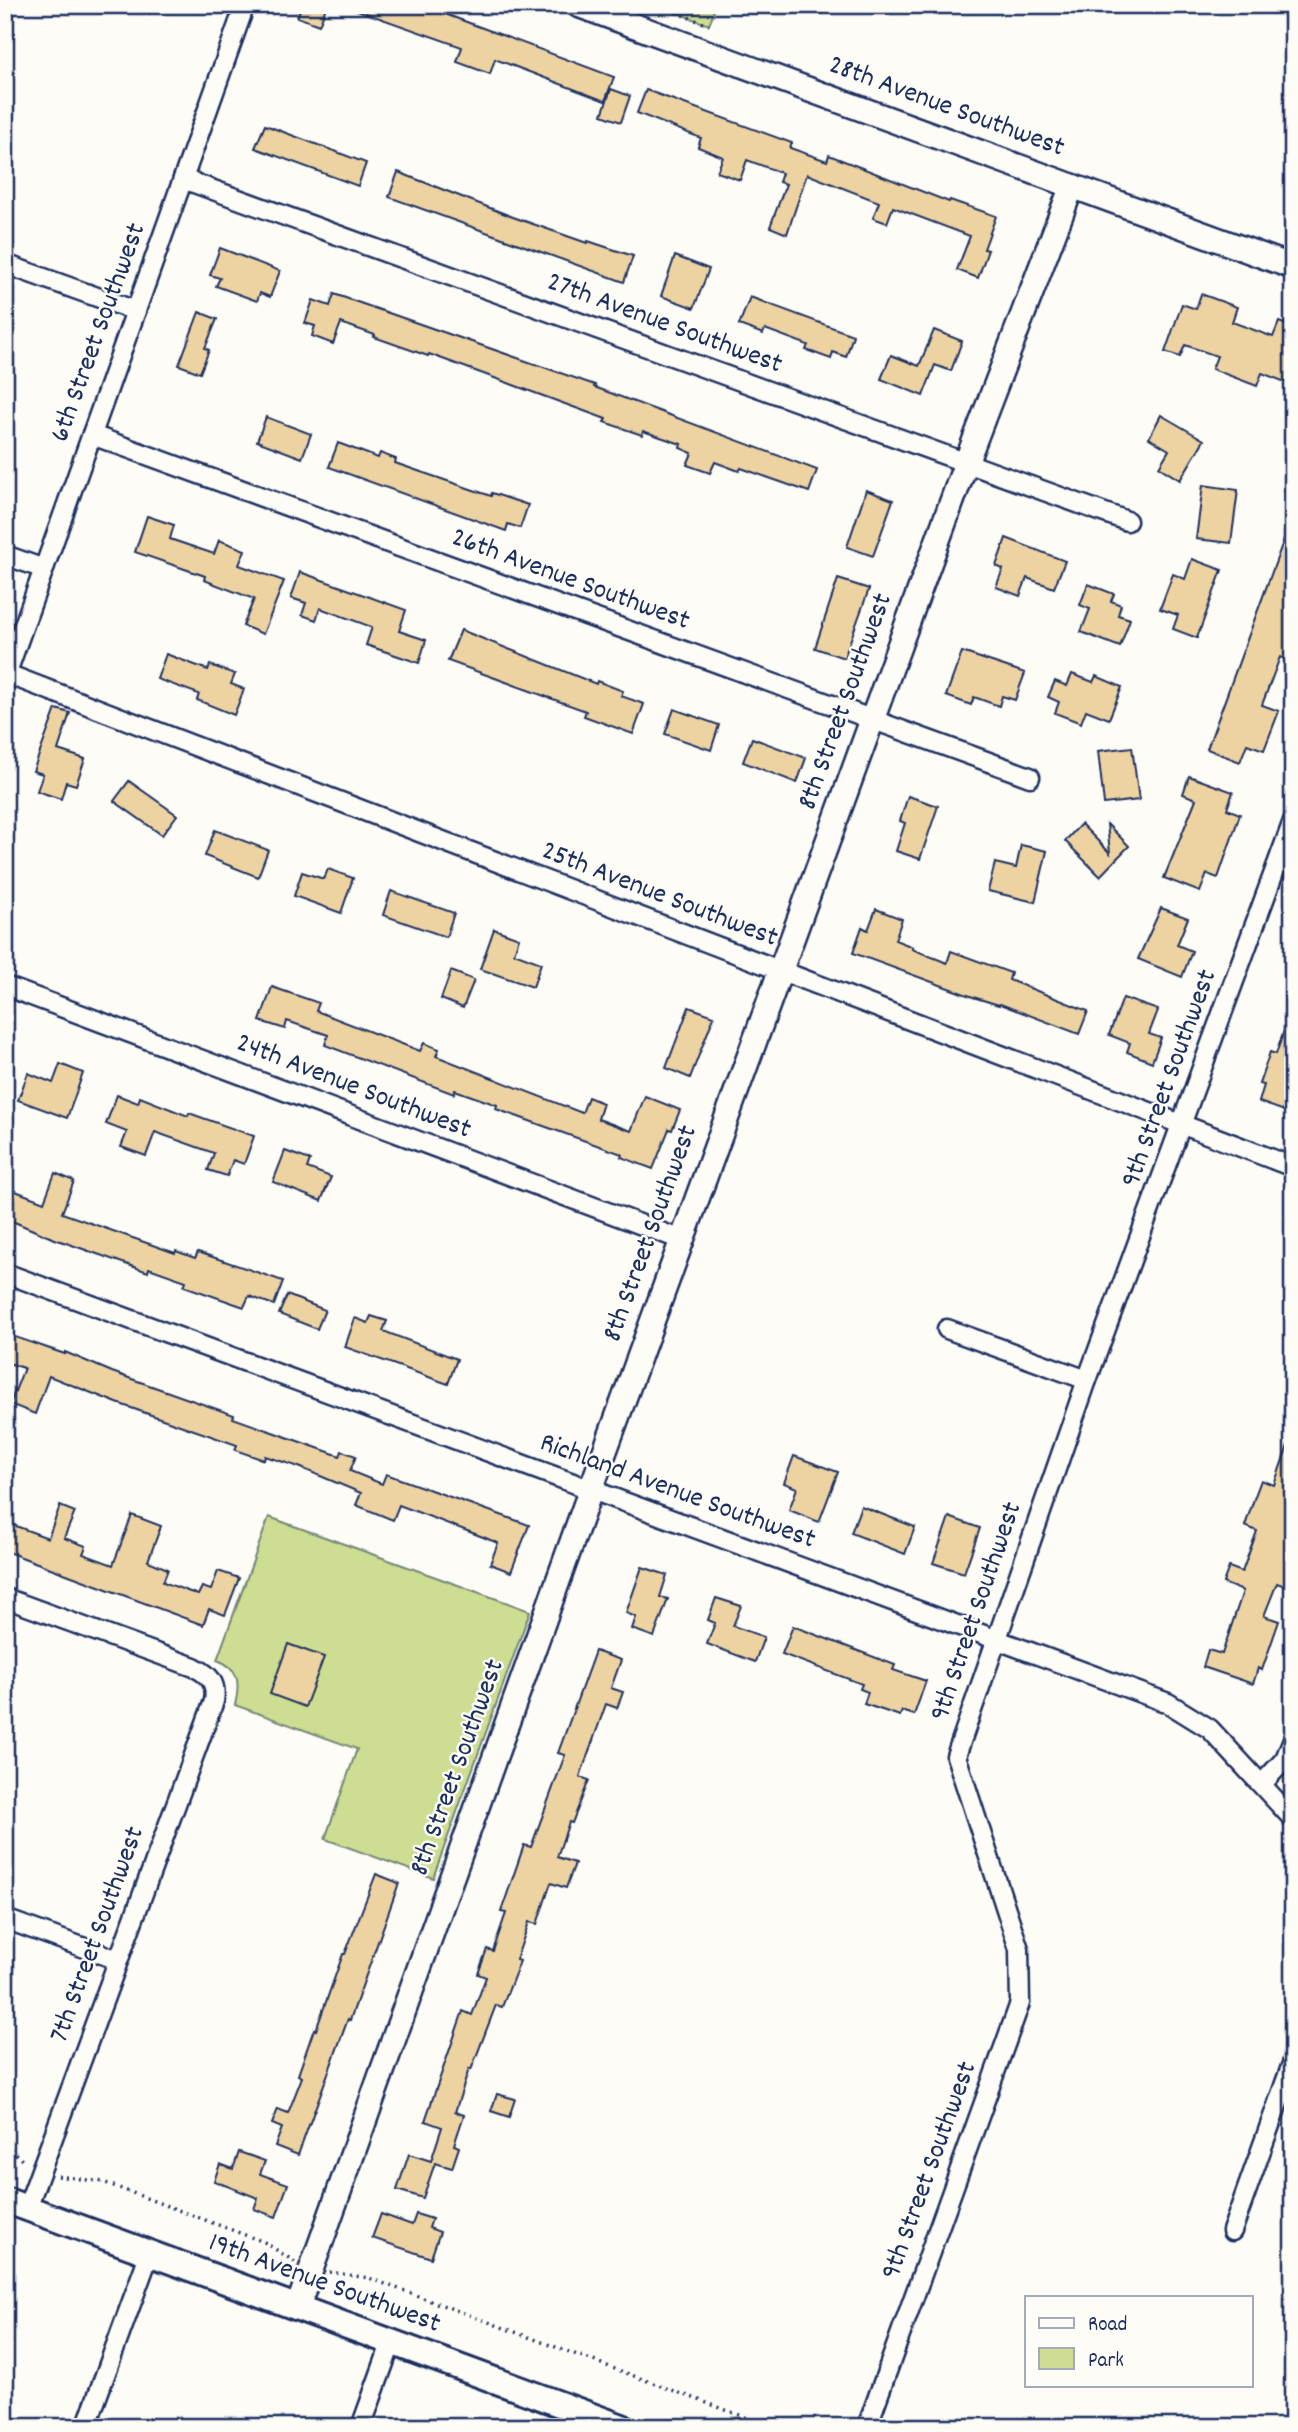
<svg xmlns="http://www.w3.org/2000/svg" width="1298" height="2432" viewBox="0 0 1298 2432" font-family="Dekko,sans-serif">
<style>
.green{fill:#cddd91;stroke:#748678;stroke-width:2}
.building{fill:#eed3a2;stroke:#1b2f5e;stroke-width:2}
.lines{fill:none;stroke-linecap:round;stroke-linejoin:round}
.minor-casing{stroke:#1b2f5e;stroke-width:23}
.tertiary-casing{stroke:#1b2f5e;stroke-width:28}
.secondary-casing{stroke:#1b2f5e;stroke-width:30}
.path{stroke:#1b2f5e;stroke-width:3.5;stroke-dasharray:2 5;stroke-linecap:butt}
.minor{stroke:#fdfcf7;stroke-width:18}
.tertiary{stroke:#fdfcf7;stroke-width:23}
.secondary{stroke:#fdfcf7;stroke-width:24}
.labels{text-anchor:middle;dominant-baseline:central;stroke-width:5;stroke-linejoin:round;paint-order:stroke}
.street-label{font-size:28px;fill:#1b2f5e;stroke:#fdfcf7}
</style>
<rect width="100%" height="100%" fill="#fdfcf7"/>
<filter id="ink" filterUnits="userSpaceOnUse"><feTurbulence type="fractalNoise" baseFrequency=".0143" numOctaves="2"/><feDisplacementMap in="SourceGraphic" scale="14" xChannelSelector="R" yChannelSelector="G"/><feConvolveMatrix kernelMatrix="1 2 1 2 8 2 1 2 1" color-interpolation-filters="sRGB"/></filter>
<g filter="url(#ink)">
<g class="green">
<polygon points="656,5 716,5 709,25"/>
<path d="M269,1517l261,94 -97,267 -108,-39 32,-90 -122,-44c5,-21 5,-37 -18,-45z"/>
</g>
<g class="building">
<polygon points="302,5 327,5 319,25 297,17"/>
<polygon points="352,5 421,5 614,77 605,101 495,59 490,74 457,62 462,47 351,8"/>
<polygon points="611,89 630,96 621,122 602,115"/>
<polygon points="646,90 792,143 790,148 827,161 829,155 949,202 950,200 996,216 984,249 988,250 978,278 957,270 970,236 893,207 887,223 873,218 879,202 807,174 787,234 770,227 786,184 779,182 782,173 747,160 740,180 717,172 723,157 698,147 701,138 637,113"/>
<polygon points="265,125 366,163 358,186 255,148"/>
<polygon points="398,172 513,217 587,243 588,241 633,256 624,282 389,197"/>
<polygon points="220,248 280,271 270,297 260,293 257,301 216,286 220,278 210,275"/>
<polygon points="675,256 709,269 694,308 661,296"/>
<polygon points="334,294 595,385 594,387 817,470 809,492 741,468 739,471 715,462 710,473 687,465 692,453 680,448 681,444 643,431 642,435 604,422 606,419 429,354 428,356 374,337 375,335 341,323 333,344 312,336 315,326 305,323 313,300 330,306"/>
<polygon points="1201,294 1237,307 1232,322 1273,337 1279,322 1293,327 1293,385 1262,373 1257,386 1212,369 1217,356 1185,345 1180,357 1165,352 1182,304 1196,309"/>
<polygon points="750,297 853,335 846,357 833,352 831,359 806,350 808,345 765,329 763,334 739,325"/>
<polygon points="199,312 217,319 205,348 209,350 200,373 179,365"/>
<polygon points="934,330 962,341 951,371 935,365 923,396 881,379 891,355 919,366"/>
<polygon points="1161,415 1204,440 1180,480 1159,467 1169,450 1149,438"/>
<polygon points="266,417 311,434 302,458 257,441"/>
<polygon points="338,443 378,458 380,453 396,459 395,463 491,496 492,493 528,505 520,528 508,524 506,531 329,467"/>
<polygon points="1203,485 1238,490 1231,543 1196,539"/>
<polygon points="866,490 893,500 873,556 847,547"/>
<polygon points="147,516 174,525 170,539 214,554 219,540 245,550 239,565 284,581 263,634 243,626 254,599 204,580 205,576 135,552"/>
<polygon points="1291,520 1293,662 1280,657 1262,705 1279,711 1264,750 1247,744 1240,762 1207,749"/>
<polygon points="1006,538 1065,561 1054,588 1027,578 1020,596 996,587 1003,569 996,566"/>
<polygon points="1192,559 1222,570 1197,638 1173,629 1178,615 1160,609 1173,574 1185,579"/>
<polygon points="300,572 406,610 399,631 426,640 419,663 366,645 372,627 320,608 316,620 302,615 306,603 291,598"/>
<polygon points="838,579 869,589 844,658 815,648"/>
<polygon points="1088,584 1114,594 1111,601 1121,605 1118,615 1130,619 1120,647 1081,632 1090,609 1080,605"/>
<polygon points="461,630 596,684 597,681 623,691 621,696 644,704 633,734 584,716 586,711 448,661"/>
<polygon points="962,652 1025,673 1015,700 1002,696 999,706 974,697 971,705 946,696"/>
<polygon points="166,654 208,670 210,665 235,674 231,684 244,689 234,715 197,700 199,694 157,679"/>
<polygon points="1072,674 1093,682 1096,676 1122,687 1109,719 1086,710 1081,723 1055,713 1059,702 1048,697 1055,681 1067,686"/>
<polygon points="56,709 70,713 58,750 85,759 76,785 66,782 61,799 37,791 43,774 33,771"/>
<polygon points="674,709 719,725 711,750 665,734"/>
<polygon points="752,738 806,758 797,783 743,762"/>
<polygon points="1132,747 1139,800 1104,804 1098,751"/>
<polygon points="1189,776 1233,792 1227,809 1240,814 1218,878 1207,874 1200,892 1164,878 1196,799 1183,794"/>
<polygon points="129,781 177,815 162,835 114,801"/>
<polygon points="908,796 938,806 920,859 896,851 905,823 900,821"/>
<polygon points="1081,824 1110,853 1107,824 1129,846 1100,876 1065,841"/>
<polygon points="215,830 268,850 258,877 205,856"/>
<polygon points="1021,845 1047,851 1035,902 988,891 995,863 1016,868"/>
<polygon points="328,869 353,878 341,913 294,896 302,872 324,879"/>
<polygon points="391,891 454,913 446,937 383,915"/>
<polygon points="1161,908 1188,918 1177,945 1192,951 1182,977 1138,959"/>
<polygon points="876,909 902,919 895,940 913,947 912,949 947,963 951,951 1011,973 1009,980 1088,1011 1079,1034 1000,1004 999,1005 973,997 853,953 862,927 868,930"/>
<polygon points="494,929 519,938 514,953 541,963 533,987 480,969"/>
<polygon points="451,971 474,980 463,1008 441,999"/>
<polygon points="272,987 319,1003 316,1011 420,1051 424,1043 439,1049 436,1056 582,1113 588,1097 603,1103 598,1119 631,1131 645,1096 680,1110 672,1130 669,1129 653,1169 621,1157 622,1154 496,1109 497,1105 455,1090 454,1094 325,1045 328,1035 287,1021 285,1029 260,1021"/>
<polygon points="1123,998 1158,1010 1149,1034 1161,1038 1152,1062 1127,1052 1130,1043 1109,1035"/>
<polygon points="689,1007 714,1016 690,1078 666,1068"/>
<polygon points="1290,1013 1293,1014 1293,1114 1259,1102 1264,1085 1259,1084 1270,1052 1276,1054"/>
<polygon points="60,1064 83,1073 67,1118 18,1100 28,1073 53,1083"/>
<polygon points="117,1095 138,1103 140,1097 188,1116 189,1113 254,1136 244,1164 233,1160 227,1176 208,1170 214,1153 155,1132 146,1156 121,1147 127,1132 106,1124"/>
<polygon points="285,1151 310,1160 307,1168 331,1177 321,1201 273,1182"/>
<polygon points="55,1173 74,1181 62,1213 175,1253 176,1251 195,1258 198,1252 283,1281 274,1305 249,1296 244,1307 184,1286 186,1281 149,1268 148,1272 52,1238 5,1218 5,1187 44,1202"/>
<polygon points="287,1295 325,1310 317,1329 279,1314"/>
<polygon points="371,1316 387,1321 383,1331 457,1359 448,1384 345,1347 355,1318 368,1323"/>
<polygon points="12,1336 65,1354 65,1352 112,1372 234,1415 233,1418 340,1456 342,1451 356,1456 350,1471 382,1484 386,1474 529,1525 511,1572 490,1564 498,1543 483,1537 399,1505 393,1520 356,1505 361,1493 299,1467 265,1456 264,1460 235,1450 237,1445 117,1403 49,1376 35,1414 10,1404 24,1368 5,1362"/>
<polygon points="1291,1437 1293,1438 1293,1589 1277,1583 1264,1616 1279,1621 1262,1670 1258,1668 1253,1684 1203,1667 1208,1650 1222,1654 1243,1591 1223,1583 1229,1567 1242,1572 1257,1531 1245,1526 1255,1496 1261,1480 1274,1485"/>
<polygon points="794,1456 838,1472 819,1522 789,1510 797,1488 784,1483"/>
<polygon points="60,1506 75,1512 64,1538 86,1546 83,1554 113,1565 132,1515 161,1526 148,1561 168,1569 163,1582 198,1595 202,1587 211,1590 218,1571 239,1578 225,1615 209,1609 203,1625 5,1551 5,1522 48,1538"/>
<polygon points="861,1506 915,1527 905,1554 851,1533"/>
<polygon points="949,1517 980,1528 964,1573 933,1563"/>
<polygon points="642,1567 667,1575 660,1597 668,1599 654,1637 632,1629 636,1617 626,1613"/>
<polygon points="716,1598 741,1606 733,1626 764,1637 755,1662 707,1644 715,1623 708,1620"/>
<polygon points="793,1626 895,1665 893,1670 926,1681 914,1715 902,1711 900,1716 864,1704 868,1692 860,1689 862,1684 782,1654"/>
<polygon points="288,1644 324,1657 305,1707 270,1694"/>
<polygon points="595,1651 621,1660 611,1688 623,1692 617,1708 606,1704 580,1777 589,1780 572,1823 569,1822 557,1857 575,1863 566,1888 551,1883 537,1924 529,1922 516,1960 520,1961 502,2007 496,2005 471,2070 469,2069 455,2112 464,2115 454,2145 459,2147 452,2168 435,2163 423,2198 397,2190 409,2154 431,2161 442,2127 425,2121 463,2011 472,2015 486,1977 478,1974 487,1949 493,1951 506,1913 501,1912 524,1845 531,1847 565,1755 558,1753"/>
<polygon points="376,1874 399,1883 350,2020 348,2019 298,2155 275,2146 282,2128 272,2124 278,2109 288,2113 302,2077 298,2075 314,2029 316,2030 343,1954 345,1954"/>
<polygon points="497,2094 515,2099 509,2117 491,2111"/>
<polygon points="239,2152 265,2161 260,2174 288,2184 276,2217 254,2209 258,2198 214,2181 220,2164 233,2169"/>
<polygon points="381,2214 412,2225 416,2214 432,2219 429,2228 440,2232 431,2258 372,2238"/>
</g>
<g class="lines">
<defs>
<g id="minor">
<polyline points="183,179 1127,521"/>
<polyline points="5,264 136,311"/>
<polyline points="92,435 1030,777"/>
<polyline points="5,555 44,569"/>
<polyline points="7,674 1293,1167"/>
<polyline points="5,678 245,5"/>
<polyline points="5,986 682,1240"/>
<polyline points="5,1273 1168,1703 1210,1729 1293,1819"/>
<polyline points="947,1329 1087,1380"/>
<path d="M5,1598l189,69c16,8 23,16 20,34l-187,507"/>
<polyline points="1262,1784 1285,1759 1293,1739"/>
<polyline points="5,1919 118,1960"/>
<polyline points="1232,2231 1293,2061"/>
<polyline points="86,2427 150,2252"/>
<polyline points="361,2427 392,2341"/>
<polyline points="867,2427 1020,2003 1019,1949 956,1756 1087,1380 1293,821"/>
</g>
<g id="tertiary">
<polyline points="578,5 1293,267"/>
<polyline points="298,2306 591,1489 966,463 1072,186"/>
</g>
<polyline id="secondary" points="5,2200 622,2427"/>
</defs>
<use href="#minor" class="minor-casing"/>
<use href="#tertiary" class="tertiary-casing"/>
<use href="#secondary" class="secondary-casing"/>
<g class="path">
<polyline points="656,5 709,25"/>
<polyline points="5,2144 25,2163"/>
<polyline points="58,2176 103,2182 264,2242 295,2262"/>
<polyline points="329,2272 369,2278 772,2427"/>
</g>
<use href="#minor" class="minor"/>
<use href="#tertiary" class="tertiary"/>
<use href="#secondary" class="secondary"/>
</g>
</g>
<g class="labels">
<g class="street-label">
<text transform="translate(946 108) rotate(20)">28th Avenue Southwest</text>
<text transform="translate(664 325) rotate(20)">27th Avenue Southwest</text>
<text transform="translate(100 333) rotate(-70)">6th Street Southwest</text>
<text transform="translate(570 581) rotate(20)">26th Avenue Southwest</text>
<text transform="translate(847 702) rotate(-70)">8th Street Southwest</text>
<text transform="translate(659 896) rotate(21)">25th Avenue Southwest</text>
<text transform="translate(1171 1079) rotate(-70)">9th Street Southwest</text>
<text transform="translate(353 1088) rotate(21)">24th Avenue Southwest</text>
<text transform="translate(652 1234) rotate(-70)">8th Street Southwest</text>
<text transform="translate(677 1493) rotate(20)">Richland Avenue Southwest</text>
<text transform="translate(978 1612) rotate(-71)">9th Street Southwest</text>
<text transform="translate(459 1768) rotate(-70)">8th Street Southwest</text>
<text transform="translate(99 1935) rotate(-70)">7th Street Southwest</text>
<text transform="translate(931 2171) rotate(-70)">9th Street Southwest</text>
<text transform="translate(324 2285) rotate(20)">19th Avenue Southwest</text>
</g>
</g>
<rect width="1298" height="2432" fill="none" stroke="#fdfcf7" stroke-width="28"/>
<rect x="14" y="14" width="1270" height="2404" fill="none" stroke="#1b2f5e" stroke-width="2.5" filter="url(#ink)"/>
<rect x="1025" y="2296" width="228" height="91" fill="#fdfcf7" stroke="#a3aaba" stroke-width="2"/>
<rect x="1039" y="2318" width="35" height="10" fill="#fdfcf7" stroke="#a3aaba" stroke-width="2"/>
<text x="1088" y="2330" font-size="21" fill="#1b2f5e">Road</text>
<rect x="1039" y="2348" width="35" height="21" fill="#cddd91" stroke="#a3aaba" stroke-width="2"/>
<text x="1088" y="2366" font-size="21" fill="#1b2f5e">Park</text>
</svg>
